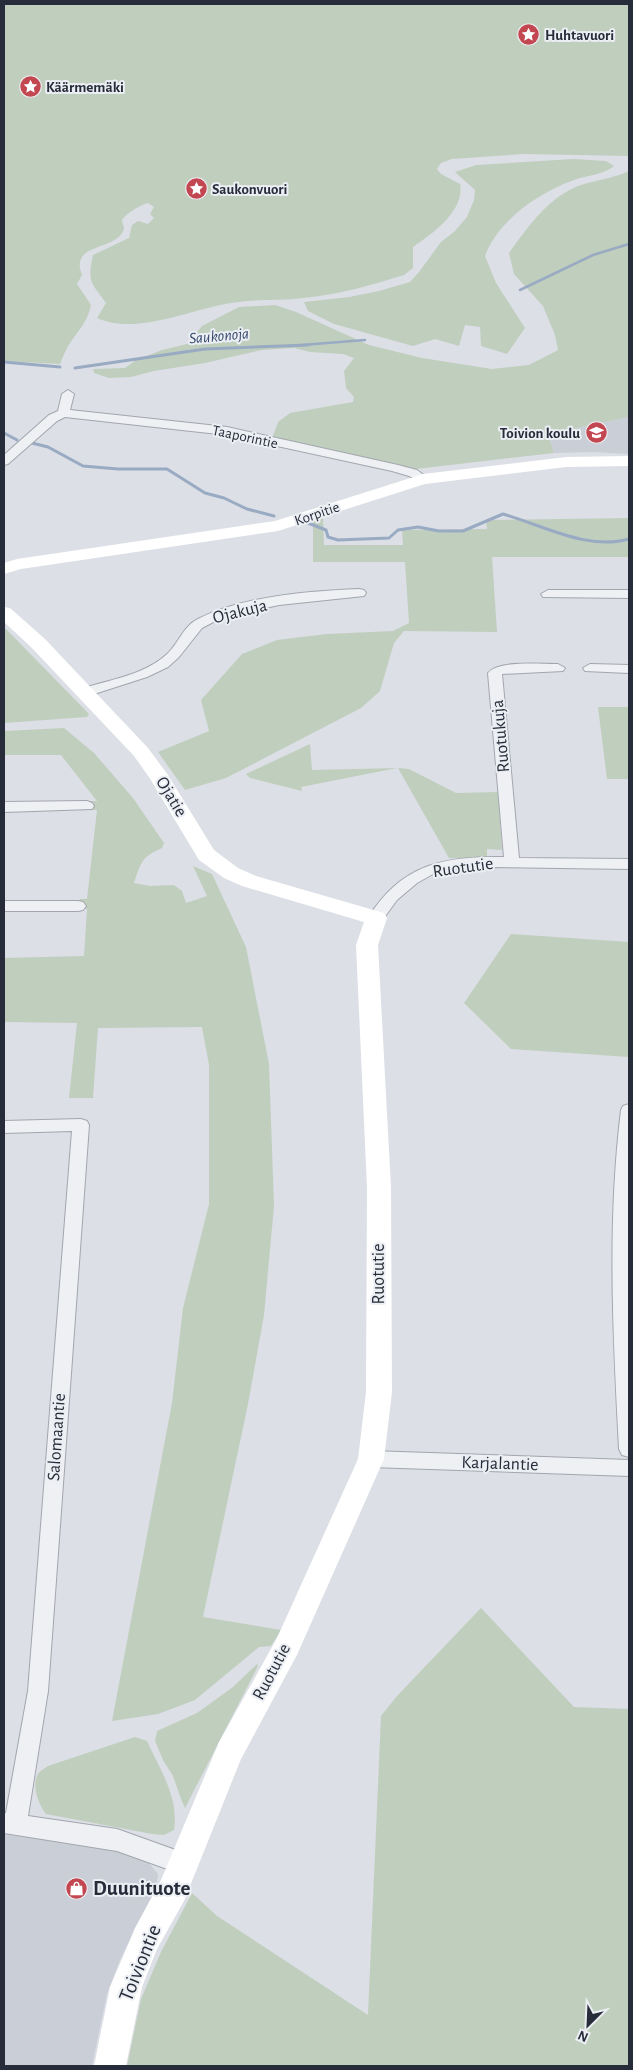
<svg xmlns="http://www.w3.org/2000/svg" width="633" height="2070" viewBox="0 0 633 2070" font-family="'Alegreya Sans',sans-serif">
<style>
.built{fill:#caced6}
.green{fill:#c0cebe}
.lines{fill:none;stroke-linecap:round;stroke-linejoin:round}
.stream-far1{stroke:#99aac3;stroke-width:2.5}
.stream{stroke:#99aac3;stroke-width:3}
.street-casing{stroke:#a2a6ae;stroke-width:2}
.street{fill:#eef0f4;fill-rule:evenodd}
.secondary{fill:#fff;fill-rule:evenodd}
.labels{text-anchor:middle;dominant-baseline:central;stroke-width:4;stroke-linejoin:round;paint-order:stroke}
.far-poi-label{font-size:15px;font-weight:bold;fill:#272c3a;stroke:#ebeef3;text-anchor:start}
.far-street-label{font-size:15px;fill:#272c3a;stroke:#ebeef3}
.far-water-label{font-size:16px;font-style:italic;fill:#34486b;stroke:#ebeef3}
.street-label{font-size:18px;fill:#272c3a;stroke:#ebeef3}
.near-poi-label{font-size:21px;font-weight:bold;fill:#272c3a;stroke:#ebeef3;text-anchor:start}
.near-street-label{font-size:21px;fill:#272c3a;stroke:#ebeef3}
</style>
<rect width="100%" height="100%" fill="#dcdfe5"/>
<g class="built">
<polygon points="629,417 629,454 594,452 554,453 549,437 577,428"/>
<polygon points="4,1834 116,1850 148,1862 158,1874 156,1888 120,1960 107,1994 92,2066 4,2066"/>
</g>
<g class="green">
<path d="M4,4h625v152l-105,-2 -72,5 -11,4 -4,6 4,5 19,10c5,27 -28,50 -47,63v21l-9,7c-33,10 -66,20 -101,23 -21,3 -43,1 -64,4 -43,4 -100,35 -142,16l9,-15c-15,-21 -19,-20 -13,-48l36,-17 3,-13 6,-4 10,3 6,-6 -4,-4 4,-7 -6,-4c-6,1 -25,12 -26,18 0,2 2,6 2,8 -8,23 -55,13 -42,46l-5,9 14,21c-3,17 -14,27 -23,41 -3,6 -6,12 -8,18l-56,-3z"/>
<path d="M573,159l33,2 8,5c-11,9 -26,9 -40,14 -34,12 -76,40 -89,76l11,27 29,45 -18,26 -26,-8 -1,-19 -15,-2 -6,21 -24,-7 -22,7 -79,-22 -26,-13 -4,-9 45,-5 30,-6 31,-9 9,-10 22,-30 14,-11 12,-14 7,-17 1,-10 -20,-18 21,-7z"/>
<path d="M629,171v246l-52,11 -28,9 5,16 -138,16 -131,-27 -12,-6 5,-14 12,-9 63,-11 1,-5 -8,-9 -2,-17 10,-13 -11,-4 -33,-2 -16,-4 -32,2 -57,13 -51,8 -23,6 -22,1 -15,-5 -1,-4 32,-1 11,-8 26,-10 25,-6 15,-18 37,-19 36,-2 21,7 73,33 53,13 70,11 37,-4 29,-15 -3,-15 -12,-29 -29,-32 -5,-21c19,-26 40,-57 72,-68 16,-5 33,-7 48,-14z"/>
<polygon points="323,517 324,545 403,545 402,530 487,529 486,520 629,518 629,557 492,557 497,632 404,631 394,643 380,691 361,708 226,778 185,790 158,752 209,731 201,700 242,654 277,640 327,634 393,631 409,623 405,562 313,562 313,521"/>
<polygon points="4,627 89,714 87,717 4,723"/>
<polygon points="598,707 629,707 629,779 607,779"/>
<path d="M64,728l30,25 39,45 31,45 -2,5c-21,9 -21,15 -28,35l16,3 24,-1 8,6 4,12 21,-7 -14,-30 19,8 34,73 23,117 5,142 -10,109 -16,89 -45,213 78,13 -10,16 -12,1 -64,53 -37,14 -46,7 60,-318 11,-95 26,-104v-139l-7,-38 -104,1 -5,70h-24l8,-75 -73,-1v-64l80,-2 3,-47h-8l1,-10h7l10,-89h-7v-9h7l-36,-46h-57v-24z"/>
<polygon points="310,744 312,770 397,768 301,787 302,791 250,778 246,774"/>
<polygon points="398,768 409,769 456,793 498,792 502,850 487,849 487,858 449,858"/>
<polygon points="511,934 629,942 629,1057 511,1049 464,1003"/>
<polygon points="481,1608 574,1707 629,1709 629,2066 127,2066 141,1999 161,1952 192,1893 217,1916 368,2015 381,1716 397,1696"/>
<polygon points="257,1664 258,1666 185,1808 181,1799 173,1776 163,1760 155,1741 157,1731 197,1713 233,1687"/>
<path d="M135,1737l12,4c13,29 32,56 27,89l-10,5 -12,-1 -106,-20c-7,-9 -15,-28 -8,-40 2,-3 7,-6 10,-8z"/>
</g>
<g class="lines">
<g class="stream-far1">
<polyline points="520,290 593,255 629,244"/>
<polyline points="290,346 365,340"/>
</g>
<g class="stream">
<polyline points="4,362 60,367"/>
<polyline points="75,368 205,349 308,345"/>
<polyline points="4,433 17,440"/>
<polyline points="32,443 48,447 83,466 118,469 167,469 205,493 224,498 247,509 274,516"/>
<path d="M308,523l18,7 2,7 10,3 51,-2 9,-8 20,-3 21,4h24l40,-17c39,11 85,37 126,25"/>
</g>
<defs>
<g id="street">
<polygon points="68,390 74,394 70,410 227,427 398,465 417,470 429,479 423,483 409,476 392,471 227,435 65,417 57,421 8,464 4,465 4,455 49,415 58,411 62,394"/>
<path d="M359,589l5,1 2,3 -2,3 -85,9 -58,13 -19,10 -23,29 -11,10 -21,10 -56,18h-10l-2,-3 2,-3c27,-9 63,-14 85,-34 12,-10 17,-29 32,-36 45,-23 111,-28 161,-30z"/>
<polygon points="548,590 629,590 629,598 543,597 541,594"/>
<path d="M558,664l7,4 -2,3 -61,3 17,184 110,1v10l-137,-2 -39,2 -20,5 -16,9 -20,17 -16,22 -5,1 -5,-1 -3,-4c33,-54 76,-62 136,-61l-16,-184c10,-13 53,-9 70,-9z"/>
<polygon points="590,664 629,665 629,673 585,671 583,668"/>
<polygon points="87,801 92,803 94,806 92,809 4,812 4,802"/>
<polygon points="4,901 78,901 83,902 86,906 83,910 78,911 4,911"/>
<path d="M629,1104v353l-7,-2 -3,-6c-6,-114 -12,-226 2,-339l2,-4z"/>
<polygon points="81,1119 87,1121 89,1125 48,1691 28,1816 117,1829 184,1853 192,1856 195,1864 192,1872 184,1875 117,1851 4,1833 4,1813 6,1813 28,1691 72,1131 4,1133 4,1121"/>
<polygon points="371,1451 629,1460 629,1476 371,1467 364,1465 361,1459 364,1453"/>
</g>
</defs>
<use href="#street" class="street-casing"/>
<use href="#street" class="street"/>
<g class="secondary">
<polygon points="629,456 629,466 566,467 425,484 278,531 21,569 4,574 4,563 17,559 275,521 423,474 566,457"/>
<polygon points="4,607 10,608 45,639 148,748 168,775 214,850 238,868 256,876 384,913 387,918 378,945 391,1188 392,1392 384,1459 297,1655 241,1759 184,1901 157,1949 142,1987 126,2066 94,2066 110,1987 135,1928 161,1880 219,1742 277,1638 358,1459 366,1392 367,1188 356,945 364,922 242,886 224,878 199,860 149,777 134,756 31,647 4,622"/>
</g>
</g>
<defs>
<symbol id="sight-disc" viewBox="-11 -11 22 22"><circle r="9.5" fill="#c34750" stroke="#ebeef3"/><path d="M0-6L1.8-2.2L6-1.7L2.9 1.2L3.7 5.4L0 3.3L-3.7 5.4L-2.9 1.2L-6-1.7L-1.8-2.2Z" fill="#fff"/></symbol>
<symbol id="school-disc" viewBox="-11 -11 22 22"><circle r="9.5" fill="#c34750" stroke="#ebeef3"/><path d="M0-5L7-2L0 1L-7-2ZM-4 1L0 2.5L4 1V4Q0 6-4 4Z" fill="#fff"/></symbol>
<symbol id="shop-disc" viewBox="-11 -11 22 22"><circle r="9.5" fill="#c34750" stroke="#ebeef3"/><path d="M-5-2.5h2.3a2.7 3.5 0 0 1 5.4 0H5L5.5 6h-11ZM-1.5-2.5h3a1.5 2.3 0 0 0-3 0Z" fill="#fff"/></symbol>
</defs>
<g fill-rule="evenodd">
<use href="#sight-disc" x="516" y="22" width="25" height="25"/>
<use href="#sight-disc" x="18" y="74" width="25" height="25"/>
<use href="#sight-disc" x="184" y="176" width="25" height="25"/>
<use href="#school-disc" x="584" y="420" width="25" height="25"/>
<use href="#shop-disc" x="64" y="1876" width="25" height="25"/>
</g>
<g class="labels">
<g class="far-poi-label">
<text x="545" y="35">Huhtavuori</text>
<text x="46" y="87">Käärmemäki</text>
<text x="212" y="189">Saukonvuori</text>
<text x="580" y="433" text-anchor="end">Toivion koulu</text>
</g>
<g class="far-street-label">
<text transform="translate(245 437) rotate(12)">Taaporintie</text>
<text transform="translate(317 514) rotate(-19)">Korpitie</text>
</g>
<g class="far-water-label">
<text transform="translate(219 336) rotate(-5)">Saukonoja</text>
</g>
<g class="street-label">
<text transform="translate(240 612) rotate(-14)">Ojakuja</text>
<text transform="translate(501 736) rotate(-95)">Ruotukuja</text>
<text transform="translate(171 797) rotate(59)">Ojatie</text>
<text transform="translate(463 868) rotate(-8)">Ruotutie</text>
<text transform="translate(379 1274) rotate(-90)">Ruotutie</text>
<text transform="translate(57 1437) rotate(-86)">Salomaantie</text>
<text transform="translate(500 1464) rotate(2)">Karjalantie</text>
<text transform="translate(272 1672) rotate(-62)">Ruotutie</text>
</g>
<g class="near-poi-label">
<text x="93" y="1888">Duunituote</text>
</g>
<g class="near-street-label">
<text transform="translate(140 1963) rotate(-68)">Toiviontie</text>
</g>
</g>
<rect width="633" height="2070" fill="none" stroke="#272c3a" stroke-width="10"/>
<g transform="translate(588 2025) rotate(204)" stroke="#ebeef3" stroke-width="4" paint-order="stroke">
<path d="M0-4L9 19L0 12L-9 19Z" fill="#272c3a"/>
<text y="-8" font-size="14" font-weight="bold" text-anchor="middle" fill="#272c3a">N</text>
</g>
</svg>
